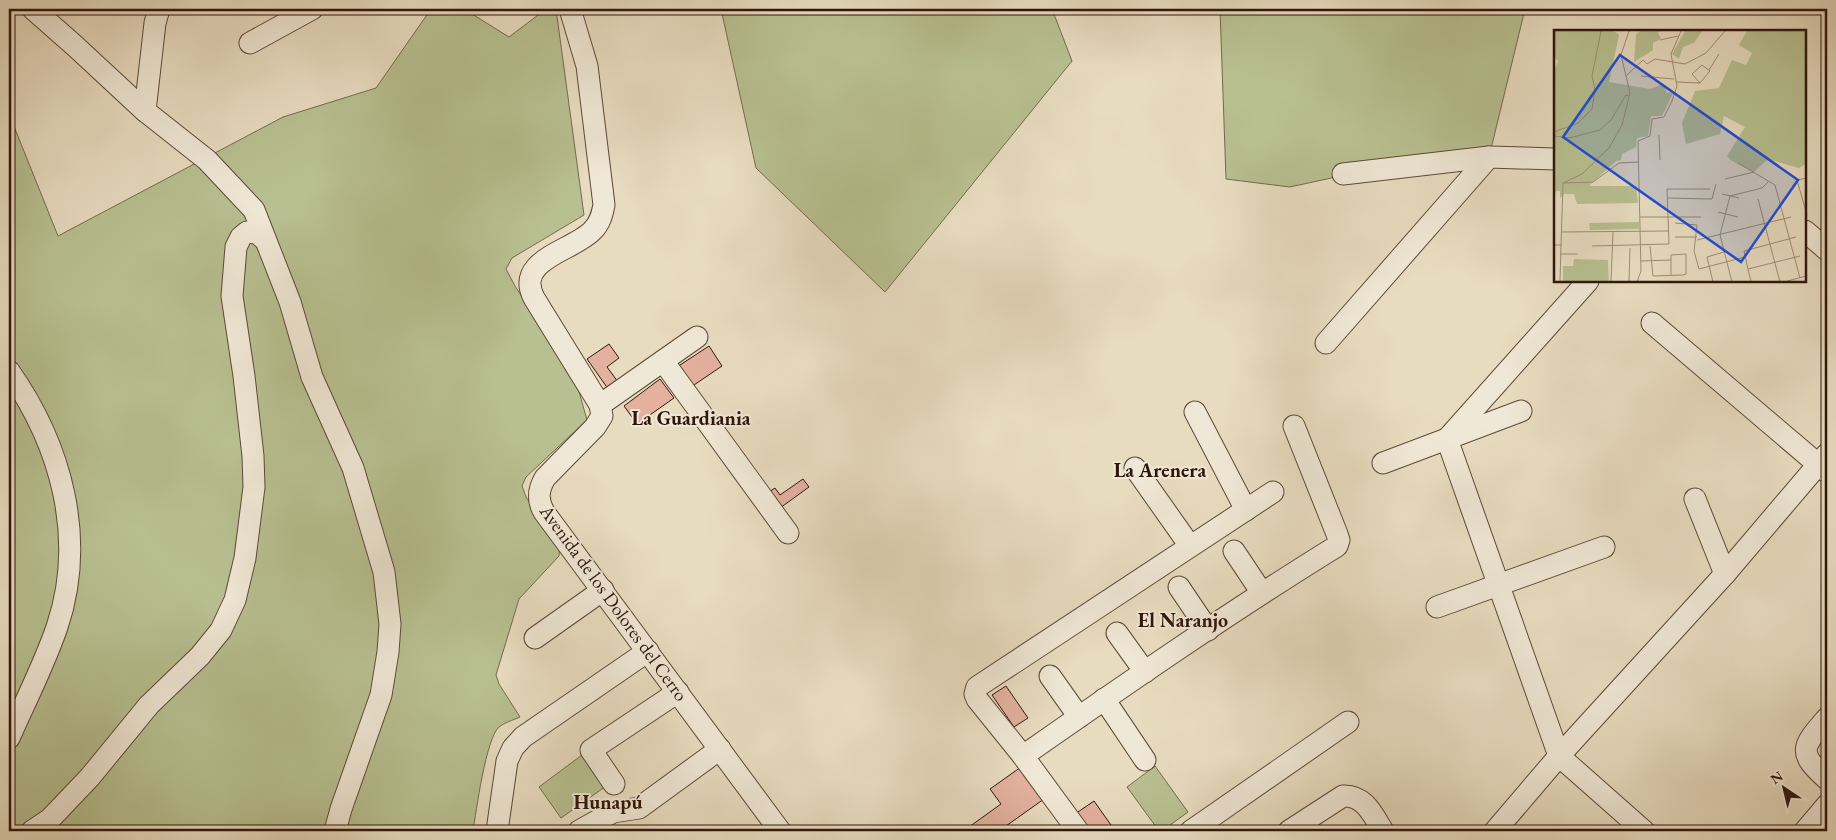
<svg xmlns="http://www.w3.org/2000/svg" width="1836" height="840" viewBox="0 0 1836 840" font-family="'EB Garamond',serif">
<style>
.green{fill:#b8c091;stroke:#746b4e}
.building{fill:#e3b19e;stroke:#2f160b}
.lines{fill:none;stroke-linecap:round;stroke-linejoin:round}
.minor-casing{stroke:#5d4838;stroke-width:23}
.minor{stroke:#f0e8d6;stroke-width:21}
.labels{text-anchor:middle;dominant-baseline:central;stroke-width:4;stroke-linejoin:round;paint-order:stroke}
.street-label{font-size:19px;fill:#2f160b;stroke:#f0e8d6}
.neighbourhood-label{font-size:20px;font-weight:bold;fill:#2f160b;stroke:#f0e8d6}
.inset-road{fill:none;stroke:#9e8d78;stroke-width:1}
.view{fill:#1d4ed8;fill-opacity:0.15;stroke:#1d4ed8;stroke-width:2.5}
.inset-edge{fill:none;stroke:#2f160b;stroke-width:2.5}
</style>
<rect width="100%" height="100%" fill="#e8dcc0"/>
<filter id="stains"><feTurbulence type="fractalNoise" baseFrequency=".004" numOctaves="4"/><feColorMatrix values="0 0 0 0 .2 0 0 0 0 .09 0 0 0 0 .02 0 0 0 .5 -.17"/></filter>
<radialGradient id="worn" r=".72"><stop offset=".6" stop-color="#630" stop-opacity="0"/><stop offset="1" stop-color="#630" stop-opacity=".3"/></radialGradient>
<g class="green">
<path d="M431,9h33l45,28 37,-28h10l28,206 -72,43 -6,11 9,17 61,95 11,39 -61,57 -4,9 4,11 34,49 -1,10 -40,43 -23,76 3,9 21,33c-7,3 -16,6 -21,10 -13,11 -23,85 -26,104h-464v-717l49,122 225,-119 93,-29z"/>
<polygon points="721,9 1052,9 1072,61 885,292 756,168"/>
<polygon points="1220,9 1525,9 1489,157 1368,170 1290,187 1226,179"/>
<polygon points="586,752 609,784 561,818 539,787"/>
<polygon points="1155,766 1188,812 1162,831 1159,831 1127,787"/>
</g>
<g class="building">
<polygon points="609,344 619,358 607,367 621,386 611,393 587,359"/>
<polygon points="709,346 722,366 691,387 677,367"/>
<polygon points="660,379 674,398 637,424 624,406"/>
<polygon points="803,479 809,487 780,508 769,492 775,488 780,495"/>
<polygon points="1006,686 1028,718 1014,727 992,695"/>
<polygon points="1021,767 1044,799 999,831 972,831 969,827 1001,804 990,789"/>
<polygon points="1094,801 1111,825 1105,830 1106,831 1082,831 1072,816"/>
</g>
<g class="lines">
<defs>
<g id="minor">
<polyline points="33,9 75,46 145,111 207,160 254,210 290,302 312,377 353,468 384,572 390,624 388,652 381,695 341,809 335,831"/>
<path d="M570,9l17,57 17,139c-2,10 -4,18 -11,25 -19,21 -79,29 -59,68l66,107 2,11 -7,11 -50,51c-7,12 -8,22 -1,34l236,319"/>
<polyline points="250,43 312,9"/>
<polyline points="145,111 155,23 159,9"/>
<polyline points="1343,174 1489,157 1555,159"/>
<polyline points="1805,231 1827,250"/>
<polyline points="1588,281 1447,439 1559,756 1644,831"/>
<polyline points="1652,323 1827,472"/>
<polyline points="1326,343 1489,157"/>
<polyline points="663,361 788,533"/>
<path d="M9,371c52,74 78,167 48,256 -13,38 -32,75 -48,111"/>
<polyline points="600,405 697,337"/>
<polyline points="1195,412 1246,510"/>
<polyline points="1383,463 1521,411"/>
<polyline points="1135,468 1190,546"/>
<polyline points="1695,499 1725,574"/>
<polyline points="1234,551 1262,593"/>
<polyline points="1179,587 1208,630"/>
<polyline points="1437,607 1604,547"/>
<polyline points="1117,633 1145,672"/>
<polyline points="535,638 603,590"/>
<polyline points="1050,676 1079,717"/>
<polyline points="1104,699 1145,760"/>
<path d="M1827,718c-24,28 -31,34 0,61"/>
<path d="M1023,756c103,-72 207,-144 314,-210l2,-6 -2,-6 -43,-108"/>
<polyline points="614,784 591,750 678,692"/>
<polyline points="32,831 50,819 90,777 149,705 200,656 221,630 235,600 245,558 254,487 253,456 244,376 232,296 236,247 241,237 247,232 257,233 264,239"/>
<polyline points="497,831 507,761 513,748 523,737 648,651"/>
<polyline points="579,831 613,812 639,808 720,749"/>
<polyline points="1078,831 1023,756 977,699 975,694 977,687 1273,492"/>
<polyline points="1191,831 1348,722"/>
<path d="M1289,831l54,-35c22,-1 30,19 40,35"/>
<polyline points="1495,831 1559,756 1725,574 1827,454"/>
<polyline points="1805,831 1827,805"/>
</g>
</defs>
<use href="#minor" class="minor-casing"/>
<use href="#minor" class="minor"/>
</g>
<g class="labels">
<g class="street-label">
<text transform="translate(614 603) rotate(54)">Avenida de los Dolores del Cerro</text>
</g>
<g class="neighbourhood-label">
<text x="691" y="418">La Guardiania</text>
<text x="1160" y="470">La Arenera</text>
<text x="1183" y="620">El Naranjo</text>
<text x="608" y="802">Hunapú</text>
</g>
</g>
<g transform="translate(1554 30)">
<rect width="252" height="252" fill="#e8dcc0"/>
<path d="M0,1h60l5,4 -10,47 41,7 13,-5 4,9h6l-11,23h-11l-3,20 -11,2 -1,9 -14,7 -1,6 -5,1 -27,25h47l2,17 -61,1 -3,-10h-10l-4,4v-7h-4l-2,8v-129l4,-8 -4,-6zM86,1h24l-6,1 3,7 -8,4v7l-19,12 2,-27zM131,1h17l-8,12 -11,4 -4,12 -7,-5zM193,1h59v133l-7,4 -31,-9 -14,13 -22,-11 -5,-5 18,-29 -21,-11 -4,18 -34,10 -4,-21 13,-32 24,-3 13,-28 14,5 6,-12 -13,-8zM85,192v7l-49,1 -1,-7zM20,229l34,1 1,22h-46v-16h10z" fill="#b8c091"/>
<path class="inset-road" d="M106,10l18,-4M155,40l10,-16M72,46l17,-16 4,4 8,-5 30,5 21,-11 19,-22M87,46l33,3M122,52l24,1 10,-12 -8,-6 -10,9 8,9M0,102l24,-9 14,-14 3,-19 -3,-14 9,-45M105,105l1,25M0,106l15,2 31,-8 11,-10 15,-25 3,1M184,133l37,22 25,93M253,148l-10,2 10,35M171,149l29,-7M9,153l30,-1 26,-19 19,-1M168,164l17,4M114,168l44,1 4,-15M204,169l22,83M164,182l20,5M86,187h61M121,193l22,2 -3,26 5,18 46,-12M7,202l107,-1M121,207h22M143,210l94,-23M0,215h7l-1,37M7,215l2,-62 19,-9 27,-26 13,-23 8,-32 -9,-38 8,-24M38,216l77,-2 -2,-55h43M96,216l3,30 30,-1 3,-1v-20l-15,1v20M6,224h18M87,231l30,-1M194,239l52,-13M57,252l2,-51M75,252l1,-34M83,252l4,-11 -3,-130 12,-5 2,-17 12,-2 8,-16 5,-15 -6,-32 10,-23M159,252l-6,-25 17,-5M178,252l-12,-47 10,-39 32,-8 6,-6M197,252l-7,-31 52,-14M230,252l22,-6"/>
<path class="view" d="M66,25l178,125 -57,82 -178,-125z"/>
<rect width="252" height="252" class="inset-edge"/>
</g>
<rect width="1836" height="840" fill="none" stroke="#e8dcc0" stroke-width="30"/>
<rect x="10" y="10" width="1816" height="820" fill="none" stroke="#2f160b" stroke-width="2.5"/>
<rect x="15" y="15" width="1806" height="810" fill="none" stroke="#2f160b"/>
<g transform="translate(1784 788) rotate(325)" stroke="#f0e8d6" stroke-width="4" paint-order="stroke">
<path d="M0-4L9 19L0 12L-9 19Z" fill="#2f160b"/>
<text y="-8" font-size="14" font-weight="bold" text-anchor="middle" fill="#2f160b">N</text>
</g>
<rect width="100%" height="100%" filter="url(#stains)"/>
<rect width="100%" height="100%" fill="url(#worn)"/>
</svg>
